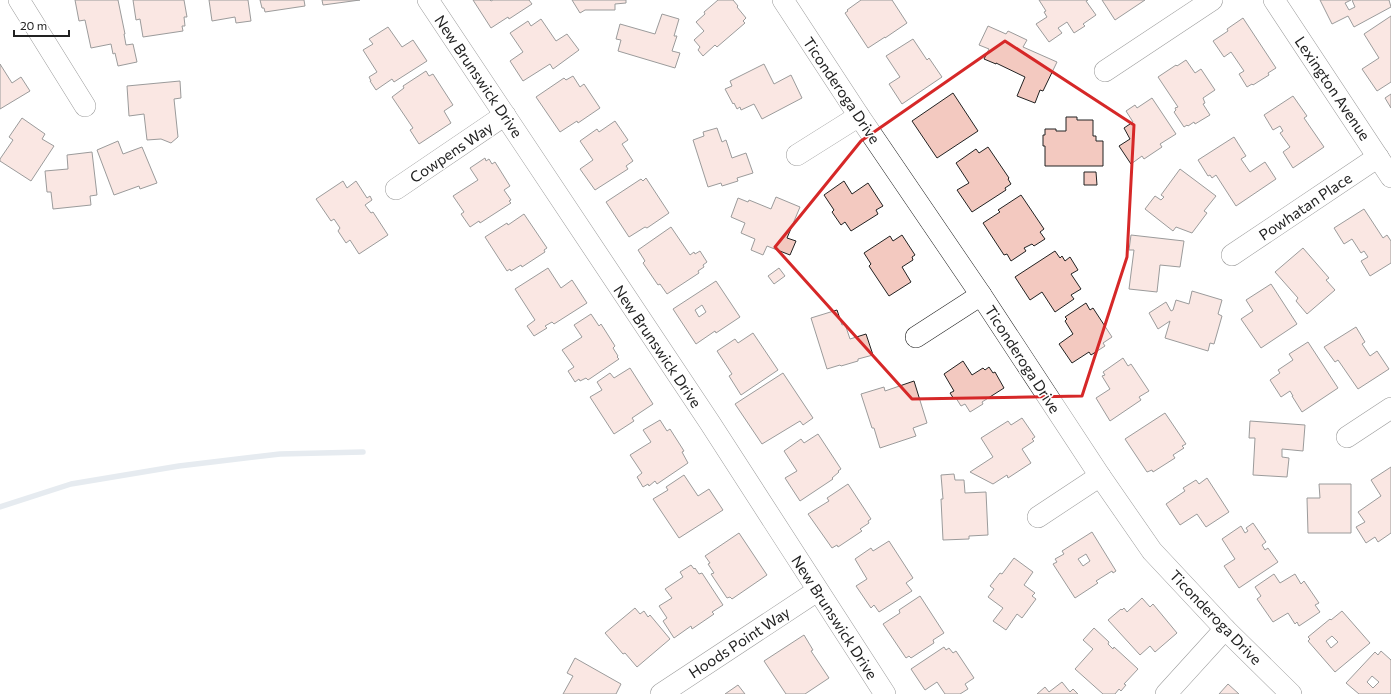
<svg xmlns="http://www.w3.org/2000/svg" width="1391" height="694" viewBox="0 0 1391 694" font-family="Commissioner,sans-serif">
<style>
.lines{fill:none;stroke-linecap:round;stroke-linejoin:round}
.stream{stroke:#c7d3dd;stroke-width:5.5}
.building{fill:#f3c9c0;stroke:#222;fill-rule:evenodd}
.minor-casing{stroke:#222;stroke-width:22}
.minor{stroke:#fff;stroke-width:21}
.marked{fill:none;stroke:#d62828;stroke-width:3;stroke-linejoin:round}
.labels{text-anchor:middle;dominant-baseline:central;stroke-width:3;stroke-linejoin:round;paint-order:stroke}
.street-label{font-size:15px;fill:#222;stroke:#fff}
</style>
<rect width="100%" height="100%" fill="#fff"/>
<g class="lines">
<polyline class="stream" points="0,507 71,484 179,466 280,454 363,452"/>
</g>
<g class="building">
<polygon points="75,0 118,0 125,34 124,34 126,45 133,44 137,62 118,66 115,53 113,54 111,44 91,48 85,20 79,21"/>
<polygon points="133,0 184,0 187,17 184,17 185,26 182,26 183,31 143,37 140,19 136,20"/>
<polygon points="209,0 248,0 251,21 236,23 235,17 212,21"/>
<polygon points="260,0 304,0 305,6 265,12 264,8 262,8"/>
<polygon points="322,0 360,0 323,5"/>
<polygon points="473,0 490,0 491,1 493,0 529,0 532,4 509,19 508,17 491,28"/>
<polygon points="572,0 626,0 626,3 615,4 615,10 585,10 580,13"/>
<polygon points="718,0 733,0 738,6 737,7 746,18 743,21 745,23 717,47 715,45 703,56 698,50 700,47 694,40 704,31 696,22 705,14 704,12"/>
<polygon points="861,0 892,0 907,23 885,38 885,37 868,48 845,13 848,11 847,10"/>
<polygon points="1039,0 1088,0 1086,1 1096,15 1083,24 1085,26 1074,33 1067,22 1058,28 1062,33 1049,42 1036,24 1047,17 1044,12 1046,11"/>
<polygon points="1102,0 1145,0 1115,20"/>
<polygon points="1320,0 1351,0 1345,3 1349,10 1355,7 1352,0 1389,0 1391,7 1354,27 1348,16 1332,24"/>
<polygon points="662,14 679,19 674,36 677,36 672,51 680,53 675,68 618,51 621,40 616,39 620,24 655,34"/>
<polygon points="1391,16 1391,82 1377,91 1362,69 1379,58 1364,34"/>
<polygon points="1243,18 1276,68 1268,73 1269,75 1253,85 1252,84 1247,87 1239,74 1244,71 1231,52 1224,57 1213,41 1228,31 1227,29"/>
<polygon points="541,19 556,41 567,34 579,50 553,69 550,64 523,81 510,61 523,52 510,33 528,21 531,26"/>
<polygon points="988,26 1006,34 1008,31 1027,40 1023,47 1057,62 1043,91 1040,90 1035,103 1017,96 1025,77 996,63 996,64 984,59 989,49 979,45"/>
<polygon points="388,27 402,47 413,40 427,61 394,82 392,79 376,90 370,81 371,81 369,77 377,72 363,50 373,44 369,39"/>
<polygon points="913,39 927,60 929,58 942,77 902,104 889,84 900,77 886,56"/>
<polygon points="1186,60 1195,73 1201,69 1215,90 1203,98 1205,103 1203,104 1210,115 1195,124 1194,122 1188,126 1187,125 1184,127 1174,112 1176,110 1175,108 1178,107 1158,77 1176,65 1177,66"/>
<polygon points="0,64 12,83 21,77 30,91 0,109"/>
<polygon points="764,64 774,84 791,75 802,98 762,119 754,104 741,110 740,107 737,109 734,103 733,104 725,89 732,86 730,81"/>
<polygon points="426,71 429,76 433,74 453,105 444,111 451,123 419,144 410,130 413,128 392,97 404,88 403,86"/>
<polygon points="573,76 580,87 584,84 600,108 578,123 577,121 560,132 536,97 564,78 566,80"/>
<polygon points="180,81 181,98 174,99 178,137 171,143 161,139 147,140 144,114 129,116 127,86"/>
<polygon points="953,93 978,131 937,158 912,121"/>
<polygon points="1391,94 1391,108 1385,98"/>
<polygon points="1293,96 1307,116 1304,118 1324,147 1293,168 1283,152 1290,147 1280,133 1283,131 1280,126 1273,130 1264,115"/>
<polygon points="1152,98 1176,134 1160,144 1162,147 1144,159 1142,156 1131,164 1119,146 1130,139 1124,128 1133,122 1126,111 1135,105 1137,108"/>
<polygon points="1066,117 1077,117 1077,120 1093,120 1093,136 1096,136 1096,141 1103,141 1103,166 1045,166 1045,146 1043,146 1043,135 1045,135 1045,129 1056,129 1056,131 1066,131"/>
<polygon points="22,118 45,134 42,139 54,146 31,181 0,161 0,159 13,140 9,137"/>
<polygon points="615,121 628,140 622,144 633,161 626,166 628,169 595,190 580,169 593,160 580,141 597,129 599,132"/>
<polygon points="717,128 722,142 726,140 732,158 746,153 753,173 737,178 738,181 722,186 721,183 708,187 693,140 704,136 703,132"/>
<polygon points="1234,137 1246,156 1241,159 1250,172 1265,162 1276,179 1236,206 1216,175 1212,178 1210,175 1208,176 1198,160"/>
<polygon points="118,141 123,154 142,147 157,183 140,189 139,186 114,195 97,150"/>
<polygon points="988,147 1009,178 1008,179 1011,184 1005,188 1006,190 972,212 957,190 969,183 956,163 976,149 979,153"/>
<polygon points="92,152 97,195 90,196 91,205 53,209 51,192 47,192 45,171 68,169 67,155"/>
<polygon points="485,158 486,161 489,159 492,164 495,162 510,186 504,190 511,200 509,201 511,203 480,223 479,221 470,227 461,214 464,212 453,196 478,180 470,168"/>
<polygon points="1180,169 1216,196 1204,211 1207,213 1192,233 1176,227 1173,231 1145,209 1155,196 1161,200 1164,197 1161,195"/>
<polygon points="1084,172 1096,172 1097,185 1084,185"/>
<polygon points="646,178 669,213 647,228 645,227 629,237 606,202 641,179 643,181"/>
<polygon points="343,181 347,188 356,181 367,198 370,196 372,200 365,205 371,213 373,212 388,235 359,254 350,240 346,243 338,231 340,228 334,219 331,221 316,199"/>
<polygon points="844,181 852,194 868,183 883,206 876,210 878,214 851,231 845,222 841,225 832,212 834,210 824,195"/>
<polygon points="1021,195 1044,229 1040,232 1045,239 1034,246 1032,244 1024,248 1026,251 1011,261 1007,254 1004,255 983,223 1000,212 998,210"/>
<polygon points="776,197 800,207 787,238 796,241 790,255 767,246 763,255 751,250 755,239 741,233 745,223 731,217 738,198 748,202 749,200 771,209"/>
<polygon points="1364,209 1383,238 1387,235 1391,241 1391,263 1370,276 1361,261 1368,257 1364,251 1361,253 1352,239 1344,244 1334,228"/>
<polygon points="524,214 547,248 544,250 545,252 522,267 521,265 511,271 510,269 507,271 485,237 507,223 508,225"/>
<polygon points="671,227 690,255 694,252 695,254 700,251 707,262 703,265 704,267 698,271 699,273 667,294 660,284 658,285 643,263 645,261 638,250"/>
<polygon points="902,235 915,255 912,257 913,260 902,267 911,282 889,296 869,266 871,264 864,253 890,236 893,241"/>
<polygon points="1131,235 1184,241 1180,267 1160,265 1157,292 1129,289 1134,250 1129,250"/>
<polygon points="1303,248 1329,278 1326,280 1335,290 1307,314 1296,301 1298,298 1275,272"/>
<polygon points="1055,251 1060,258 1062,256 1065,261 1070,257 1078,270 1071,274 1081,289 1071,295 1074,299 1055,312 1042,292 1030,300 1015,277"/>
<polygon points="548,268 561,288 572,280 587,303 554,324 552,322 545,326 547,328 534,336 527,326 535,320 515,289"/>
<polygon points="779,268 785,276 774,284 768,276"/>
<path d="M716,281l24,36 -24,16 -1,-2 -19,13 -23,-35zM702,305l4,7 -7,5 -4,-7z"/>
<polygon points="1271,284 1297,324 1261,348 1241,319 1253,311 1246,300"/>
<polygon points="1192,291 1222,300 1218,314 1222,316 1214,344 1210,343 1208,351 1165,338 1170,321 1158,329 1149,313 1166,302 1171,311 1173,310 1176,300 1189,304"/>
<polygon points="1086,303 1090,310 1093,308 1112,337 1103,343 1105,346 1091,355 1089,352 1072,363 1059,344 1073,334 1065,321 1067,319 1065,317"/>
<polygon points="837,310 842,325 845,324 850,339 866,334 873,355 858,359 858,361 841,366 840,365 827,369 811,318"/>
<polygon points="591,314 599,326 601,324 615,346 613,348 618,356 617,357 619,359 588,380 586,378 580,381 579,379 575,382 568,371 574,367 562,350 582,337 574,325"/>
<polygon points="1356,327 1365,342 1362,344 1370,356 1377,351 1389,369 1358,389 1338,360 1335,362 1324,347"/>
<polygon points="753,333 778,370 741,395 729,376 732,374 717,351 735,339 738,343"/>
<polygon points="1308,342 1338,388 1302,412 1292,396 1293,396 1290,391 1281,397 1270,380 1280,373 1278,370 1293,360 1289,354"/>
<polygon points="1123,358 1128,366 1131,364 1149,391 1139,397 1141,400 1110,421 1096,398 1110,389 1102,376 1105,375 1103,372"/>
<polygon points="963,361 972,375 983,368 985,370 989,367 993,373 995,372 1004,388 982,402 983,404 970,412 965,404 961,406 956,398 954,399 950,393 954,391 944,374"/>
<polygon points="630,368 653,404 632,418 634,421 614,434 590,397 602,390 597,382 610,373 614,378"/>
<polygon points="783,373 813,418 803,425 800,421 762,444 735,404"/>
<polygon points="914,381 927,423 913,428 916,436 880,448 874,428 872,428 861,394 884,387 885,391"/>
<polygon points="1165,413 1186,444 1182,446 1184,448 1173,455 1175,458 1153,472 1152,470 1147,472 1125,439"/>
<polygon points="1022,418 1035,437 1032,439 1034,441 1022,449 1031,463 1008,478 1007,475 993,484 970,472 993,457 981,438 1008,421 1011,425"/>
<polygon points="660,420 667,431 670,429 684,451 682,452 688,463 657,484 655,481 649,486 648,484 643,487 637,477 642,473 630,455 651,442 643,430"/>
<polygon points="1250,421 1305,425 1303,451 1282,449 1282,457 1289,458 1287,477 1253,475 1255,438 1249,438"/>
<polygon points="818,434 841,469 838,471 839,472 832,478 833,479 800,501 785,478 797,471 784,451 801,439 804,443"/>
<polygon points="1391,467 1391,533 1378,542 1375,537 1366,543 1356,527 1365,522 1358,512 1381,496 1371,480"/>
<polygon points="954,474 955,480 964,480 965,493 986,492 988,535 969,536 969,539 943,540 941,499 943,499 941,475"/>
<polygon points="684,475 698,496 709,489 723,510 679,538 653,499 668,490 666,487"/>
<polygon points="1207,478 1229,512 1206,527 1197,514 1180,525 1166,504 1185,491 1183,488 1196,480 1199,484"/>
<polygon points="848,484 871,519 868,521 869,523 860,529 862,531 838,547 837,545 832,548 808,514 829,501 827,498"/>
<polygon points="1319,484 1351,484 1351,533 1308,533 1307,498 1320,498"/>
<polygon points="1253,523 1266,542 1262,545 1265,550 1268,548 1278,562 1239,588 1224,566 1235,559 1222,539 1241,526 1245,533 1248,531 1246,528"/>
<path d="M1092,532l24,39 -3,2 -1,-2 -16,10 2,2 -23,15 -22,-34 4,-2 -2,-3 9,-5 -2,-3zM1086,554l4,7 -7,5 -5,-7z"/>
<polygon points="739,533 767,575 732,599 730,597 727,598 711,574 714,573 708,564 710,563 705,556"/>
<polygon points="889,541 913,578 906,583 912,591 879,612 874,605 871,608 856,586 867,579 855,559 871,548 873,551"/>
<polygon points="1014,558 1033,572 1024,585 1035,593 1032,596 1036,599 1022,618 1017,614 1006,630 993,621 1003,608 988,597 994,589 990,586 1000,573 1002,574"/>
<polygon points="691,565 694,569 695,568 699,574 702,573 723,605 712,612 714,614 692,629 691,626 674,638 663,621 667,618 659,606 672,598 665,589 683,577 680,572"/>
<polygon points="1274,574 1280,583 1295,574 1301,584 1304,581 1319,603 1315,605 1320,612 1299,626 1297,622 1295,624 1288,613 1273,622 1257,599 1261,596 1255,587"/>
<polygon points="920,596 944,633 933,640 934,643 911,658 909,656 906,658 883,624 900,613 899,610"/>
<polygon points="1142,598 1150,607 1153,604 1177,633 1155,652 1150,646 1140,655 1108,620 1121,609 1122,610 1124,608 1127,612"/>
<polygon points="635,608 640,614 644,611 648,617 650,615 670,639 637,667 625,653 623,654 605,633"/>
<path d="M1342,611l28,32 -35,29 -27,-31 2,-2 -2,-2 22,-18 1,1zM1332,636l6,6 -7,6 -5,-7z"/>
<polygon points="1094,628 1109,642 1108,644 1113,649 1114,647 1138,669 1124,684 1126,685 1121,691 1119,689 1115,694 1103,694 1075,669 1093,649 1083,640"/>
<polygon points="804,635 813,650 811,651 829,678 805,694 786,694 764,661"/>
<polygon points="944,647 946,650 949,648 953,653 956,651 974,678 965,684 968,689 960,694 945,694 937,682 925,690 911,669"/>
<path d="M1381,651l10,9v34h-32l-13,-11 29,-31 3,3zM1372,676l7,6 -6,6 -6,-6z"/>
<polygon points="575,658 621,684 616,694 563,694 573,676 567,673"/>
<polygon points="1062,682 1070,692 1073,689 1078,694 1037,694 1045,687 1049,692"/>
<polygon points="1228,684 1239,694 1219,694"/>
<polygon points="738,685 745,694 725,694"/>
</g>
<g class="lines">
<defs>
<g id="minor">
<polyline points="19,0 85,106"/>
<polyline points="428,0 710,423 885,694"/>
<polyline points="783,0 859,116 981,295 1100,476 1152,551 1225,629 1291,694"/>
<polyline points="1274,0 1391,177"/>
<polyline points="1105,71 1212,0"/>
<polyline points="797,155 859,116"/>
<polyline points="396,189 505,115"/>
<polyline points="1232,255 1378,157"/>
<polyline points="916,337 981,295"/>
<polyline points="1347,437 1391,408"/>
<polyline points="1038,517 1100,476"/>
<polyline points="661,694 817,591"/>
<polyline points="1166,694 1225,629"/>
</g>
</defs>
<use href="#minor" class="minor-casing"/>
<use href="#minor" class="minor"/>
</g>
<path d="M0 0H1391V694H0ZM1005,41l129,84 -7,132 -45,139 -170,3 -137,-152 86,-106z" fill="#fff" fill-opacity=".55" fill-rule="evenodd"/>
<path class="marked" d="M1005,41l129,84 -7,132 -45,139 -170,3 -137,-152 86,-106z"/>
<g class="labels">
<g class="street-label">
<text transform="translate(479 76) rotate(56)">New Brunswick Drive</text>
<text transform="translate(1333 88) rotate(56)">Lexington Avenue</text>
<text transform="translate(842 90) rotate(56)">Ticonderoga Drive</text>
<text transform="translate(451 152) rotate(-34)">Cowpens Way</text>
<text transform="translate(1305 206) rotate(-34)">Powhatan Place</text>
<text transform="translate(658 346) rotate(56)">New Brunswick Drive</text>
<text transform="translate(1023 359) rotate(57)">Ticonderoga Drive</text>
<text transform="translate(835 617) rotate(57)">New Brunswick Drive</text>
<text transform="translate(1216 617) rotate(46)">Ticonderoga Drive</text>
<text transform="translate(739 642) rotate(-33)">Hoods Point Way</text>
</g>
</g>
<path d="M14 30v6h55v-6" fill="none" stroke="#222222" stroke-width="2"/>
<text x="20" y="30" font-size="12" fill="#222222" stroke="#ffffff" stroke-width="3" paint-order="stroke">20 m</text>
</svg>
